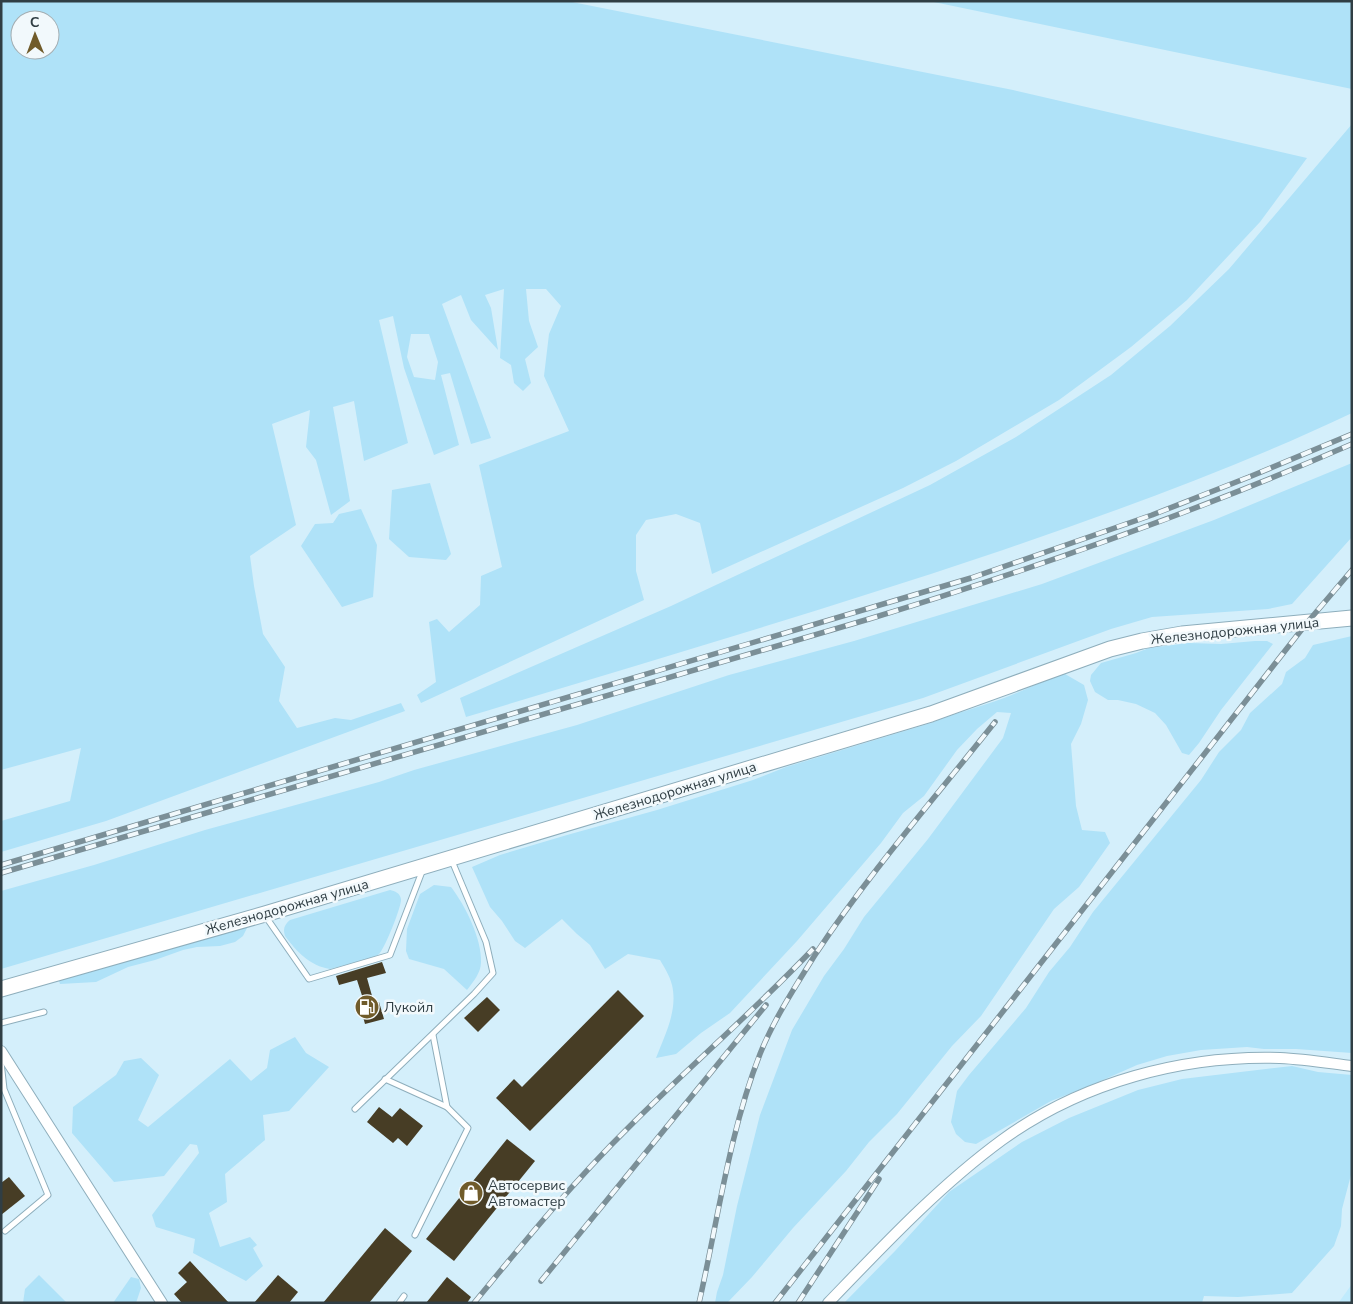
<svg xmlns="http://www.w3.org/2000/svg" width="1353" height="1304" viewBox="0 0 1353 1304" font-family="'Nunito Sans',sans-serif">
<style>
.built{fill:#c0ebfd}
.green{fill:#afe2f8;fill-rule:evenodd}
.building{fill:#473d25}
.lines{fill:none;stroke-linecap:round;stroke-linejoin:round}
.service-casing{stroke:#8eaebc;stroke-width:7}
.minor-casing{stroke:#8eaebc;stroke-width:12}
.secondary-casing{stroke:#8eaebc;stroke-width:17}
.service{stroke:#fff;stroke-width:5}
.minor{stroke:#fff;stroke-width:10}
.secondary{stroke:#fff;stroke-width:15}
.rail-casing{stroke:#7b8f97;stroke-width:5.5}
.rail{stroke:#f2f9fc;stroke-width:4;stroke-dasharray:11;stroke-linecap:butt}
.labels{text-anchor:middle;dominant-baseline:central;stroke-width:5;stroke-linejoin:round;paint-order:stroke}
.street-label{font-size:14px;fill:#303e44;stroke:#f2f9fc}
.poi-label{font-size:14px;fill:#303e44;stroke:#f2f9fc;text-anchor:start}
</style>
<rect width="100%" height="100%" fill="#d4effb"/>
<polygon class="built" points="1352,1284 1352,1303 1338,1303 1339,1302"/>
<g class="green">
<path d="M1,1h566l446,89 294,68 -47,64 -73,78 -56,47 -72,53 -103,61 -53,27 -191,86 -12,-51 -24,-9 -30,6 -10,15v36l8,29 -223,103 -4,-8 19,-13 -7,-60 8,-3 12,13 31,-27 1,-29 21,-9 -23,-102 90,-34 -25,-55 5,-42 12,-28 -15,-17h-20l3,32 9,26 -13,12 6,24 -8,8 -9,-8 -3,-18 -11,-7 4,-69 -19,6 6,13 7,42 -27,-30 -10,-25 -19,9 49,134 -20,6 -21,-71 -9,2 18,70 -25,10 -30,-87 -11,-52 -14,4 29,123 -44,18 -10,-60 -21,6 17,94 -19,14 -15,-55 -10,-13 4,-37 -38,14 24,101 -46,31 4,30 9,48 22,33 -6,34 18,27 38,-10 16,2 50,-17 4,8 -299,110 -105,31v-31l69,-20 11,-53 -80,22zM20,20h30v30h-30zM411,334h18l9,28 -3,18 -21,-3 -7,-20z"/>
<polygon points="929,1 1352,1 1352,89"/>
<path d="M1352,124v289c-118,56 -241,100 -364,142 -173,58 -348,109 -522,162l-6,-19 211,-92 259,-121 86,-48 95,-62 59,-49 59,-57z"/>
<polygon points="1352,463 1352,537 1292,604 1268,609 1152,617 1111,629 923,698 1,969 1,891 94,865 205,830 379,782 414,770 577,725 729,675 854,641 1042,584 1214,520"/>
<polygon points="430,483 451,554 446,560 409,557 389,539 392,490"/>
<polygon points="361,509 377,545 373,597 342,607 301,546 315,524 333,523 339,514"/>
<polygon points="1352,636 1352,1053 1296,1049 1264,1049 1247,1047 1201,1050 1167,1056 1137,1065 1094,1084 1051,1101 976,1144 965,1142 956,1134 951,1122 957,1091 969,1075 1026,1008 1049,972 1070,947 1093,912 1201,780 1219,752 1241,730 1250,713 1282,684 1286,672 1305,658 1313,645"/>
<polygon points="1255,641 1267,641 1273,644 1221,710 1199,743 1189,755 1182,753 1166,725 1155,713 1136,704 1118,700 1108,700 1095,692 1090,681 1091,675 1101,663 1136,653 1149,648 1189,643 1221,644"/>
<path d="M1065,674l19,11 4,15 -7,24 -10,20 5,62 6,24 23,2 5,11 -31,44 -25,22 -73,107 -29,30 -55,68 -28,28 -23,29 -53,57 -41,49 -25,26h-12l2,-11 6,-17 14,-69 23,-91 32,-85 32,-54 20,-27 20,-32 64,-78 75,-101 8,-25 -14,-1 -20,17 -20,21 -33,46 -21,17 -22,30 -84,98 -67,72 -29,20 -25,21 -20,4c9,-23 22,-48 16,-73 -2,-9 -8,-18 -12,-25l-32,-6 -23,15 -15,-24 -13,-11 -15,-15 -37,29 -10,-7 -13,-20 -12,-14 -18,-40 28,-12 67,-20 90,-25 96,-30 33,-13 145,-44c24,-10 49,-16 73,-25 21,-8 40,-18 61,-24z"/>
<path d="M434,885l17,2c14,18 31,52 30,75 0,11 -8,20 -14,28l-23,-21 -35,-10 -3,-8 1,-22 13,-35z"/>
<path d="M390,890c5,1 10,3 11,9 1,7 -17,51 -22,55 -6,5 -39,12 -49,15 -20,-3 -34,-18 -45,-33 -2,-7 -1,-11 5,-16z"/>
<polygon points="242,926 247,928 243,936 235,942 220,946 197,947 183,950 155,960 128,967 96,982 60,984 58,978"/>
<polygon points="295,1037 306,1053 329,1067 289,1111 263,1115 265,1140 225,1174 227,1202 209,1213 220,1247 250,1237 257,1245 253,1248 263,1266 246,1281 193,1253 195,1239 156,1227 152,1215 199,1153 197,1145 190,1144 164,1176 114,1182 72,1133 73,1107 116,1075 124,1061 141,1058 159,1075 138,1120 148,1127 230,1059 251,1081 267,1068 270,1050"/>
<polygon points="1292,1066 1318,1072 1352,1075 1352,1171 1342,1209 1341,1226 1334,1246 1292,1293 1238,1297 1204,1296 1202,1303 844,1303 895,1251 949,1192 1022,1142 1069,1118 1138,1090 1182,1079"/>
<polygon points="39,1275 67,1303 23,1303 25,1289"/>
<polygon points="131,1277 139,1279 141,1288 136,1303 113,1303"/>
</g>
<g class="building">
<polygon points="382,962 386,973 367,978 374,1003 379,1002 384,1019 365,1024 360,1006 365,1005 357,980 339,985 336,976"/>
<polygon points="618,990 644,1016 530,1131 496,1098 514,1079 522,1087"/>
<polygon points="487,997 500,1010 478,1032 464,1018"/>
<polygon points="379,1107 392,1117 400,1108 423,1126 407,1146 398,1138 393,1143 367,1122"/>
<polygon points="507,1139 535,1161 454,1261 426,1239"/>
<polygon points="9,1177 25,1196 1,1215 1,1183"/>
<polygon points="385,1228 412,1251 369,1303 323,1303"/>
<polygon points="190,1261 229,1303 182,1303 174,1294 187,1282 178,1273"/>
<polygon points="278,1275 298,1292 289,1303 254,1303"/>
<polygon points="447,1277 471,1297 467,1303 426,1303"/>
</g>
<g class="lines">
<defs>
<g id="service">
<polyline points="266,917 309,979 390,955 423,869"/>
<polyline points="1,1023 44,1012"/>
<polyline points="1,1062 4,1089 48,1195 5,1231"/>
<polyline points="385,1079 447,1107"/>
<polyline points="355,1109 474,994 493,973 486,942 452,861"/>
<polyline points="415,1235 468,1128 447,1107 433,1035"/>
<polyline points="399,1303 404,1296"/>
</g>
<g id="minor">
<polyline points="1,1051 162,1303"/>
<path d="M828,1303c55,-57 110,-116 174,-163 80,-58 181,-85 278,-82 24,1 48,5 72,8"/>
</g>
<polyline id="secondary" points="1,989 265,914 931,714 1110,649 1142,641 1182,634 1352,618"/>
</defs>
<use href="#service" class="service-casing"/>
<use href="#minor" class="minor-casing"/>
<use href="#secondary" class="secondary-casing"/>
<use href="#service" class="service"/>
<use href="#minor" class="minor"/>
<use href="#secondary" class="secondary"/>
<defs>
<g id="rail">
<polyline points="1,865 971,578 1152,515 1249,477 1352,434"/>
<path d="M1,873l868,-254c164,-50 325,-106 483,-175"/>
<polyline points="541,1281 766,1005"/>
<path d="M474,1303c50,-61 100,-122 156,-177 60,-60 125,-116 183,-177"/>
<path d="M699,1303c19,-83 30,-170 61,-249 14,-35 35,-67 55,-99 54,-82 119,-156 180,-233"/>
<polyline points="775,1303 1306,624 1352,570"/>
<polyline points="798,1303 879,1179"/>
</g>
</defs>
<use href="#rail" class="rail-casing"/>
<use href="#rail" class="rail"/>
</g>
<defs>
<symbol id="fuel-disc" viewBox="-11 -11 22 22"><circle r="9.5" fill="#705b2a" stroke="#f2f9fc"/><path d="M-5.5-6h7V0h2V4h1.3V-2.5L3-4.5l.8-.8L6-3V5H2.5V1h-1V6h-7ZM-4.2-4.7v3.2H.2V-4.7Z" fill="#fff"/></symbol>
<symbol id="shop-disc" viewBox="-11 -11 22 22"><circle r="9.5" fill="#705b2a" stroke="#f2f9fc"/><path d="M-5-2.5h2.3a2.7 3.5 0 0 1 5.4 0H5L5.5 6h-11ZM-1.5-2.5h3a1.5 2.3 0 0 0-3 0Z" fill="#fff"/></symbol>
</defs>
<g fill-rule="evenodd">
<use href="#fuel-disc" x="353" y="993" width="28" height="28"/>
<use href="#shop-disc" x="457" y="1179" width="28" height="28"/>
</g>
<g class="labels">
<g class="street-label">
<text transform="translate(1235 631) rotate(-6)">Железнодорожная улица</text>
<text transform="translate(675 791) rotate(-17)">Железнодорожная улица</text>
<text transform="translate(287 907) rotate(-16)">Железнодорожная улица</text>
</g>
<g class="poi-label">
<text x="384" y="1007">Лукойл</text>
<text x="488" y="1185">Автосервис<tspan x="488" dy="16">Автомастер</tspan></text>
</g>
</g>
<rect width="1353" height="1304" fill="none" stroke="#303e44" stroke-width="5"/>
<g transform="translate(35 35) rotate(359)"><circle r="24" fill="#f2f9fc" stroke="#a4aeb2"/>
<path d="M0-4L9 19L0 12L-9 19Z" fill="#705b2a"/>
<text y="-8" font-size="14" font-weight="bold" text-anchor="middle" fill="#303e44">С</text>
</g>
</svg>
